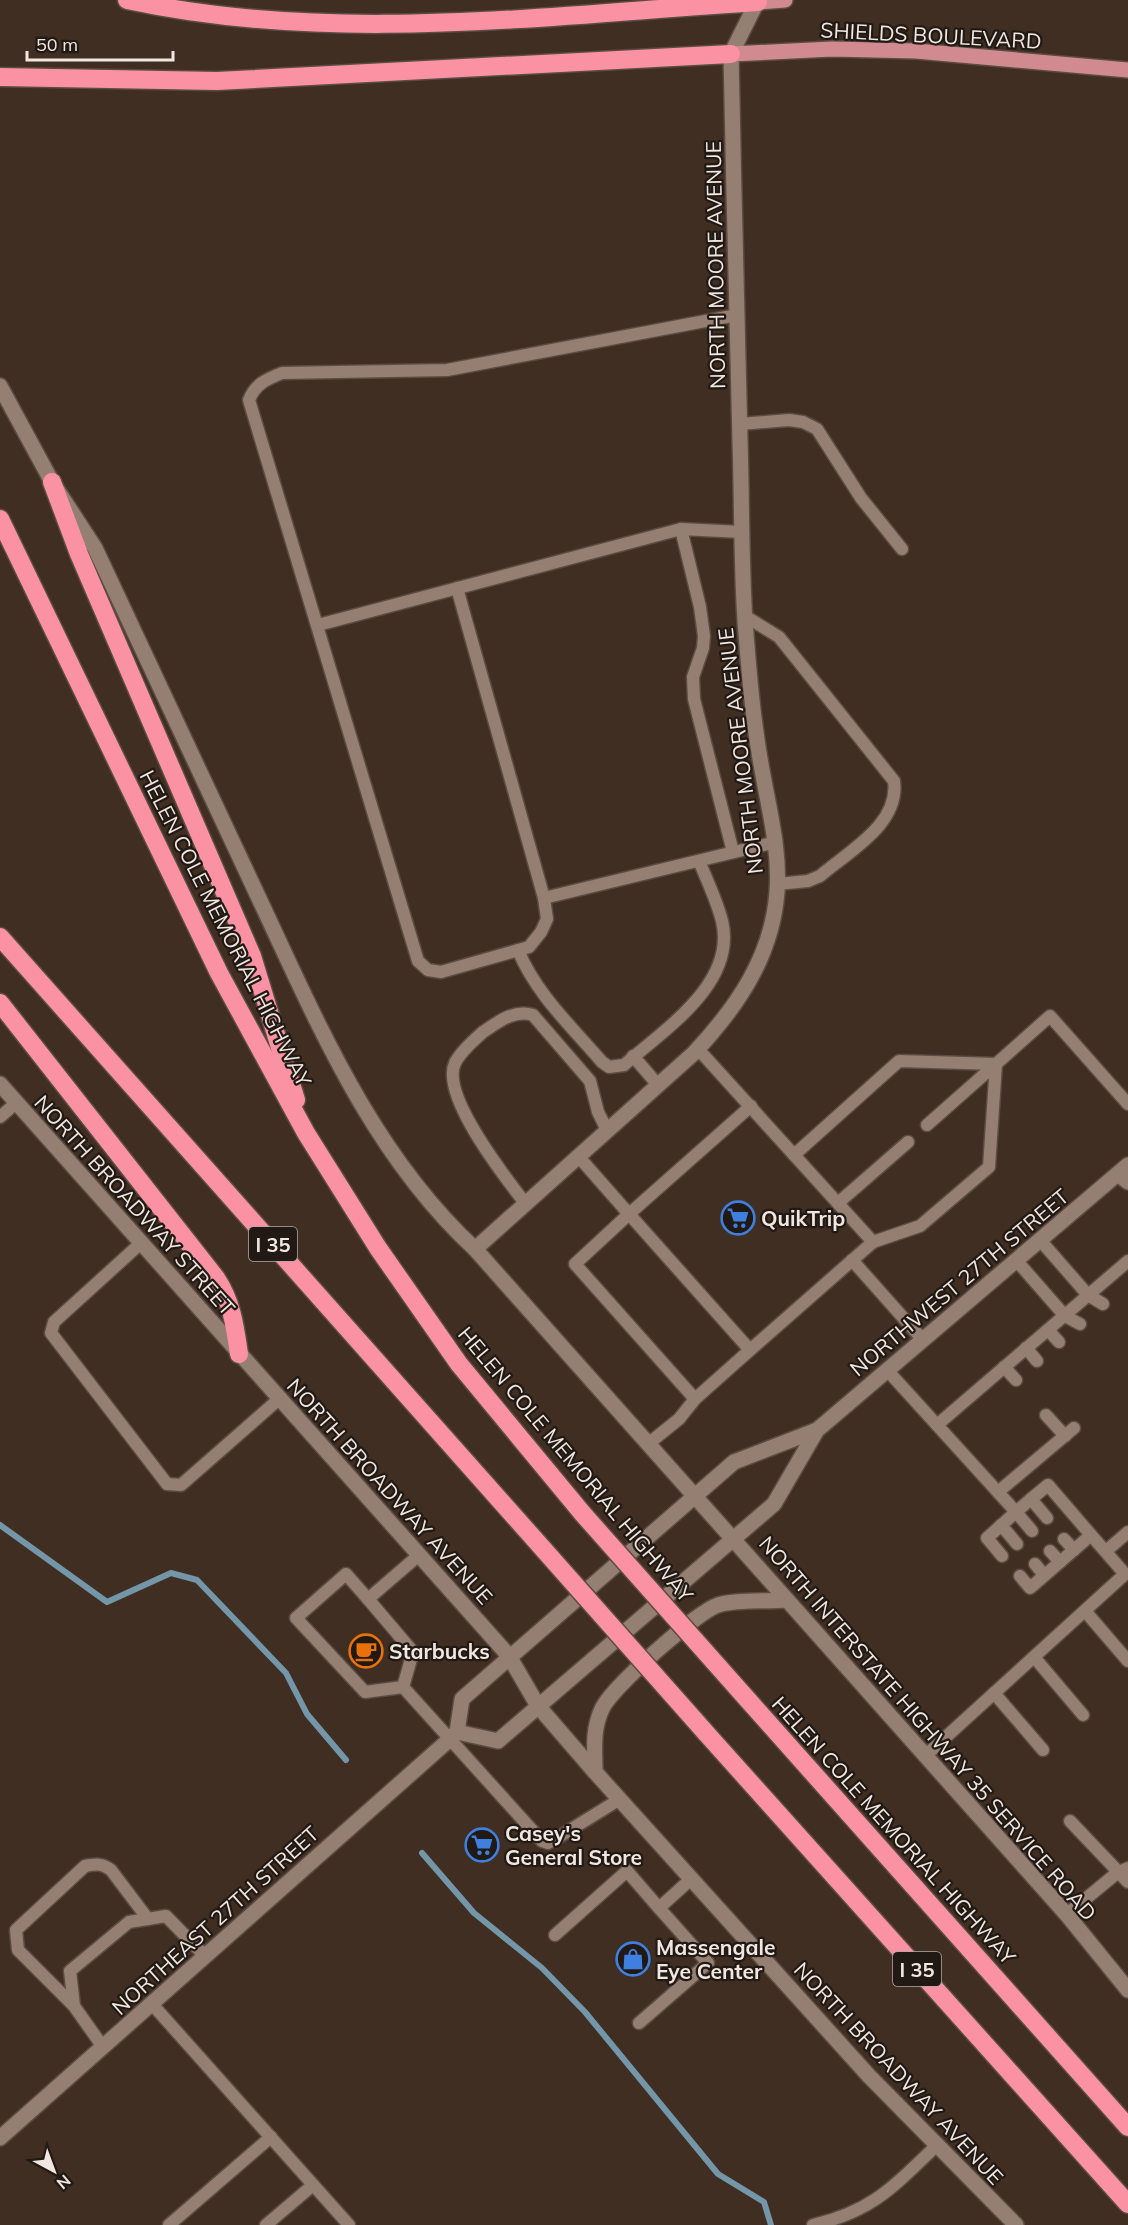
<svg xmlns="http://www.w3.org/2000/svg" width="1128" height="2225" viewBox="0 0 1128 2225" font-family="Mulish,sans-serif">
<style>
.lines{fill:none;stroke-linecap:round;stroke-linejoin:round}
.stream{stroke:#7396a9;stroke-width:6}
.lane-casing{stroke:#5b4c43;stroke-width:15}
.street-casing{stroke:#5b4c43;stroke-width:18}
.secondary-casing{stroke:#5b4c43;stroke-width:18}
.primary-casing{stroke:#5b4c43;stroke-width:18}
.highway-casing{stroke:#5b4c43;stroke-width:21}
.lane{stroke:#947f72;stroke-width:12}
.street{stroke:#947f72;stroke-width:15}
.secondary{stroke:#947f72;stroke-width:15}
.primary{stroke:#d18a8f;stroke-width:15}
.highway{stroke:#fa92a3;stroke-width:18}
.highway-bridge-casing{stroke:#5b4c43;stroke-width:21;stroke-linecap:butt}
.highway-bridge{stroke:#fa92a3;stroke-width:18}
.labels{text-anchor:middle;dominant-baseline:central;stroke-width:4.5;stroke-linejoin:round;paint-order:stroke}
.shield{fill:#211914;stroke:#b3a9a3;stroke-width:1.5}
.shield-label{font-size:20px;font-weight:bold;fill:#f2e7e0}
.street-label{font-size:21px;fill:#f2e7e0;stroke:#211914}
.poi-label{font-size:21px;font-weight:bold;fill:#f2e7e0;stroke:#211914;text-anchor:start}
</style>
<rect width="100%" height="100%" fill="#402e23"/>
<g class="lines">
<g class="stream">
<polyline points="0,1525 107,1602 171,1573 197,1580 286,1673 307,1714 346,1760"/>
<polyline points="422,1853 474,1913 542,1968 585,2012 718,2174 764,2202 771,2225"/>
</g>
<defs>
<g id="lane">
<polyline points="740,424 789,420 803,422 817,429 861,498 902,549"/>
<polyline points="681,529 700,607 704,636 703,648 693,677 694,699 733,852"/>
<path d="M457,588l87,310 3,21 -6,13 -12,15 -88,25 -13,-2 -10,-9 -169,-561c6,-16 18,-21 33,-27l165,-3 290,-55"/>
<path d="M745,616l34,21 115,144c6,43 -45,70 -74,95l-12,5 -31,3"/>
<polyline points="318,625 681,529 742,532"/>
<polyline points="544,898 776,842"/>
<path d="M518,950c18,44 54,77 84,112l7,5 15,-2c41,-36 113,-82 98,-144 -5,-20 -15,-41 -23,-60"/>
<polyline points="698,1049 873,1242 750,1350"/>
<polyline points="633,1056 658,1085"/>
<polyline points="0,1117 16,1103"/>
<polyline points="927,1125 996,1064"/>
<polyline points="794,1155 899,1061 996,1064 1050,1016 1128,1104"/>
<polyline points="578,1156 629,1214 751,1106"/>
<path d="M525,1203c-20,-26 -85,-108 -70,-140 5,-11 19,-23 28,-31 15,-10 31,-23 50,-17l57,66 8,31 9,18"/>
<polyline points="838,1203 908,1142"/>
<polyline points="1040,1240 1088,1295 1103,1304"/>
<polyline points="873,1242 920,1226 989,1167 996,1064"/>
<polyline points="141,1243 54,1322 51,1333 167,1484 181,1485 279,1399"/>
<polyline points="852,1260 923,1340"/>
<polyline points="1016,1260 1065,1316 1080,1324"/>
<polyline points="1048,1330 1059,1342"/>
<polyline points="1026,1348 1037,1361"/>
<polyline points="1004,1367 1016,1380"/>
<polyline points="887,1370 1016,1512 1031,1499 1047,1518"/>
<polyline points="1046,1415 1065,1436"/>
<polyline points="937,1425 1128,1261"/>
<polyline points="648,1444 679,1419 695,1399 575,1264 629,1214 750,1350 695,1399"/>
<polyline points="998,1492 1074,1428"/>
<polyline points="1001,1525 1017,1544"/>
<polyline points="1064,1539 1074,1550"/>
<polyline points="1050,1551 1060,1562"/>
<polyline points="1106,1551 1128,1532"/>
<polyline points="419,1555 368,1599 413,1652 403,1687 542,1841 548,1843 557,1838 620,1799"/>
<polyline points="1002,1556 987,1538 1016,1512 1032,1531"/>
<polyline points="1035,1564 1044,1575"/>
<polyline points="1020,1576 1030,1588 1091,1535 1048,1485 1031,1499"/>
<polyline points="368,1599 346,1574 296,1618 365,1692 403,1687"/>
<polyline points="1085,1611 1128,1661"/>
<polyline points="1034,1657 1083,1715"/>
<polyline points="994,1693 1043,1750"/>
<polyline points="925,1756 1125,1574 1091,1535"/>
<polyline points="1070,1821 1128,1882"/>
<polyline points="1066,1915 1117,1873 1128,1868"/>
<polyline points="555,1935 627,1871 659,1908"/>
<polyline points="152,2004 349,2225"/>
<path d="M74,2006l-56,-56 -2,-20 69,-64c11,-2 17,-3 26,4l37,49"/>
<polyline points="639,2023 708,1963 659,1908 691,1879"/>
<polyline points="103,2047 74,2006 70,1971 129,1922 166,1916 205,1956"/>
<polyline points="169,2225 271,2137"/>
<polyline points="266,2225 313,2185"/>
<path d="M813,2225c60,-14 81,-39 123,-79"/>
</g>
<g id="street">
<polyline points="1118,1174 1128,1182"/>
<path d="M475,1249l219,-196c43,-46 78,-96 83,-161 3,-40 -7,-78 -14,-117 -10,-51 -14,-103 -18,-154 -4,-60 -3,-120 -5,-180 -4,-129 -6,-258 -9,-387"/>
</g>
<g id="secondary">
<polyline points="731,54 758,0"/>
<path d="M0,386l52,96 43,66c54,114 107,229 161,344 60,127 114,260 219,357l593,667 60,74"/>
<polyline points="0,1084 509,1656 538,1706 595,1772 869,2076 1016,2225"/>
<polyline points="457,1732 498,1741 774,1504 817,1430 823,1425 1128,1165"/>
<path d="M595,1772c0,-22 -3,-42 7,-63 9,-21 95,-97 116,-104 21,-6 48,-3 69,-5"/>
<polyline points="0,2138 450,1739 457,1732 462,1699 734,1462 817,1430"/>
</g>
<g id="primary">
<polyline points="758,2 785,0"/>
<polyline points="731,54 832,49 916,51 1128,70"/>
</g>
<g id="highway">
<path d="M127,0c207,45 422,15 631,2"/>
<polyline points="0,77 217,81 731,54"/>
<polyline points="52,482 79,554 252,956 296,1100"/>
<polyline points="0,519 219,973 306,1133 378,1248 459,1364 583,1514"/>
<polyline points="0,937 545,1551"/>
<path d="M0,1003l216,275c16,24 19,48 23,76"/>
<polyline points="748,1700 1128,2127"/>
<polyline points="706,1733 1128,2204"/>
</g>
</defs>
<use href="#lane" class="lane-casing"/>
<use href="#street" class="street-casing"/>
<use href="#secondary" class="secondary-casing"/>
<use href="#primary" class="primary-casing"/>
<use href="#highway" class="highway-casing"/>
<use href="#lane" class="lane"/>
<use href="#street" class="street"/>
<use href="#secondary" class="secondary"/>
<use href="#primary" class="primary"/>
<use href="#highway" class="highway"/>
<defs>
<g id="highway-bridge">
<polyline points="583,1514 748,1700"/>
<polyline points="545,1551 706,1733"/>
</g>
</defs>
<use href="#highway-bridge" class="highway-bridge-casing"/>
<use href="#highway-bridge" class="highway-bridge"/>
</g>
<defs>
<symbol id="supermarket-ring" viewBox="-11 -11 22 22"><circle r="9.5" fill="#211914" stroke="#3f7fe0" stroke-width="1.5"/><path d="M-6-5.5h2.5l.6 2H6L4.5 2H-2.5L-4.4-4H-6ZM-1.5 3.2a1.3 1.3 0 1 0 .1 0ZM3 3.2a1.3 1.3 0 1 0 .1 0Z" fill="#3f7fe0"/></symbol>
<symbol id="cafe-ring" viewBox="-11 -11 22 22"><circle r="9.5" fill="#211914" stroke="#e8710a" stroke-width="1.5"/><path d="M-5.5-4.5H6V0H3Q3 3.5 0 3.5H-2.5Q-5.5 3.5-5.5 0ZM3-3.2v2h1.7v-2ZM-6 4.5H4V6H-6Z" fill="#e8710a"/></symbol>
<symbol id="shop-ring" viewBox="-11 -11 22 22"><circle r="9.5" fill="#211914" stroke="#3f7fe0" stroke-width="1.5"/><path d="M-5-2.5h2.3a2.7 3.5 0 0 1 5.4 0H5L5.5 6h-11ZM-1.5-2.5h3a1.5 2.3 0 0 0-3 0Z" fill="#3f7fe0"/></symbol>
</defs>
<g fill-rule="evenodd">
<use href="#supermarket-ring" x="719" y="1199" width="38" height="38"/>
<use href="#cafe-ring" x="347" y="1632" width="38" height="38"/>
<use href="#supermarket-ring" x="463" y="1826" width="38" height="38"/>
<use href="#shop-ring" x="614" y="1940" width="38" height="38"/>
</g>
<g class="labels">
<g class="shield">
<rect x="249" y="1227" width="48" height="34" rx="4.5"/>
<rect x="893" y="1952" width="48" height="34" rx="4.5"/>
</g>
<g class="shield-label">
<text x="273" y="1244">I 35</text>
<text x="917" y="1969">I 35</text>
</g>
<g class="street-label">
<text transform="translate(931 35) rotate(3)">SHIELDS BOULEVARD</text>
<text transform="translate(715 265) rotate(-91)">NORTH MOORE AVENUE</text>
<text transform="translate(740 751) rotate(-97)">NORTH MOORE AVENUE</text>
<text transform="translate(226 928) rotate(63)">HELEN COLE MEMORIAL HIGHWAY</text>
<text transform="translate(135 1205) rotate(48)">NORTH BROADWAY STREET</text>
<text transform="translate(959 1282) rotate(-40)">NORTHWEST 27TH STREET</text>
<text transform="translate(576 1464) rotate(50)">HELEN COLE MEMORIAL HIGHWAY</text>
<text transform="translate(390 1491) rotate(48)">NORTH BROADWAY AVENUE</text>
<text transform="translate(928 1728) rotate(49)">NORTH INTERSTATE HIGHWAY 35 SERVICE ROAD</text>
<text transform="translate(894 1830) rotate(48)">HELEN COLE MEMORIAL HIGHWAY</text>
<text transform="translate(215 1920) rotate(-42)">NORTHEAST 27TH STREET</text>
<text transform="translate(899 2073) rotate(47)">NORTH BROADWAY AVENUE</text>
</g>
<g class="poi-label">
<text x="761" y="1218">QuikTrip</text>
<text x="389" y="1651">Starbucks</text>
<text x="505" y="1833">Casey's<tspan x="505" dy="24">General Store</tspan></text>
<text x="656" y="1947">Massengale<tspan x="656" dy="24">Eye Center</tspan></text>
</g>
</g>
<g transform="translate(54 2171) rotate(139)" stroke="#211914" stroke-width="4.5" paint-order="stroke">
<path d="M0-4.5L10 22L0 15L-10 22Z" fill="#f2e7e0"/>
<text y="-9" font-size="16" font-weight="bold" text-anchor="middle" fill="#f2e7e0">N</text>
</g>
<path d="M27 51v9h146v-9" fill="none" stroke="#f2e7e0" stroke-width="3"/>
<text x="36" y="51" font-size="18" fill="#f2e7e0" stroke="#211914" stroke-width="4.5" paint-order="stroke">50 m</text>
</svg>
